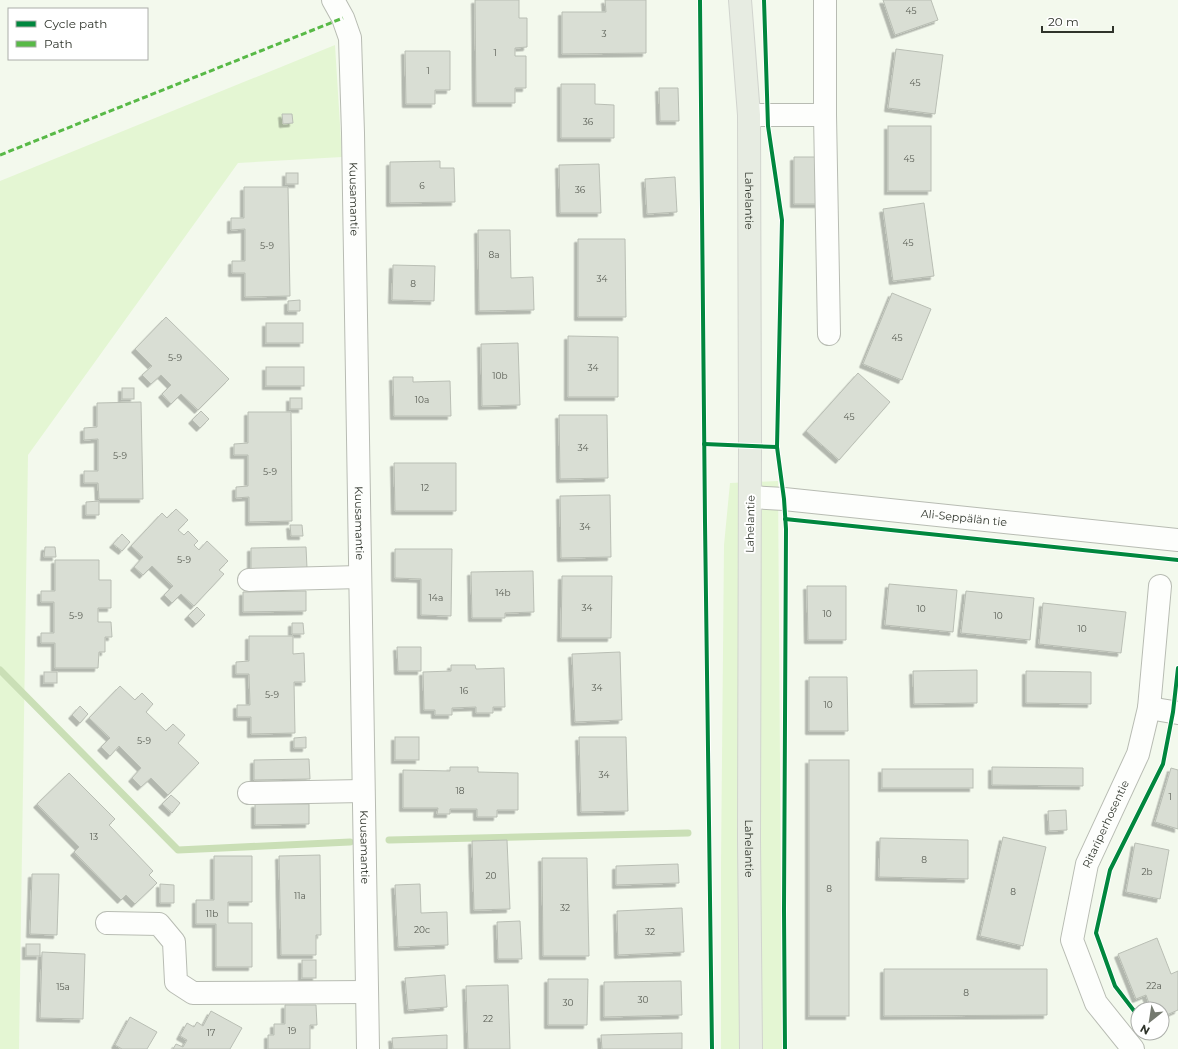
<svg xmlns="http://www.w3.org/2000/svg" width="1178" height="1049" viewBox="0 0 1178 1049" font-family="Montserrat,sans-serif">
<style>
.green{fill:#e4f6d3}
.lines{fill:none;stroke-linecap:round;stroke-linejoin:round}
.stream{stroke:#cadfb6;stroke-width:7}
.building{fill:#d9ded4;stroke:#b9beb4;filter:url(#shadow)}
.minor-casing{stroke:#b8bcb3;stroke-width:24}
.major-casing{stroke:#d1d4ce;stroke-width:24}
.minor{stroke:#fdfefc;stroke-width:22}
.major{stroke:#e7ece2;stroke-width:22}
.quiet{stroke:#58b947;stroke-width:3;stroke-dasharray:6 3;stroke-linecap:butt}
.cycleway-casing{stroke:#fff;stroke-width:6}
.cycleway{stroke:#00873e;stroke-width:4}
.labels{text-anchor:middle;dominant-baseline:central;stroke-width:4;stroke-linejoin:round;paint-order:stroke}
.number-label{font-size:9px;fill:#5a5e55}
.street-label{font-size:11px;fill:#2f342b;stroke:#fff}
</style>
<defs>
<filter id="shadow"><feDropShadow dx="-3.5" dy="3.5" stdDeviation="0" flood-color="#0004"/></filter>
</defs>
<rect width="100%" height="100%" fill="#f3f9ed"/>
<g class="green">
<polygon points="335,45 342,157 238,163 28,455 19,1049 0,1049 0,181"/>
<polygon points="778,481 782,1049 721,1049 721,865 724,545 730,483"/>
</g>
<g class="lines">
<g class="stream">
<polyline points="0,670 178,850 350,842"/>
<polyline points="389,840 688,833"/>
</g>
</g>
<g class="building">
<polygon points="475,0 519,0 519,18 527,18 527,47 515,48 515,56 526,56 526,88 515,88 515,103 476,103"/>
<polygon points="605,0 646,0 646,53 562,54 562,12 606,12"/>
<polygon points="883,0 931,0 938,20 895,35"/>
<polygon points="896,49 943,55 935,114 888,108"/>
<polygon points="405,51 450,51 450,90 435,90 435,104 406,104"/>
<polygon points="561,84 595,84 595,104 614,105 614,138 561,138"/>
<polygon points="659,88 678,88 679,121 660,121"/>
<polygon points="282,114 292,114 293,123 283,124"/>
<rect x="888" y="126" width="43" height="65"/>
<polygon points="794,157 820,157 821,204 794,204"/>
<polygon points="440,161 440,168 454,168 455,202 390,203 390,162"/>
<polygon points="599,164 601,213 560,213 559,165"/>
<rect x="286" y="173" width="12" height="11"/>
<polygon points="675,177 677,212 647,214 645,179"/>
<polygon points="244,187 288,187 290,296 245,297 245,273 232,273 232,261 245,261 245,229 231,230 231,218 244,218"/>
<polygon points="924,203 934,276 893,281 883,209"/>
<polygon points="478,230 510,230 511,278 533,277 534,310 479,311"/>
<polygon points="578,239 625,239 626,317 578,317"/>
<polygon points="393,265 435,266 434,301 392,300"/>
<polygon points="892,293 931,309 902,380 863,364"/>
<polygon points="300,300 300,311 288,311 288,301"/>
<polygon points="166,317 229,379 198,410 181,394 171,404 162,394 171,385 161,375 151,384 142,375 152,366 135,349"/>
<rect x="266" y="323" width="37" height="20"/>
<polygon points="568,336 618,337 618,397 568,397"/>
<polygon points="518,343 520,405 482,406 481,344"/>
<rect x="266" y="367" width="38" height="19"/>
<polygon points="858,373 890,402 839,460 806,431"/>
<polygon points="393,377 413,377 413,382 450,381 451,416 394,416"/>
<rect x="122" y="388" width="12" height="11"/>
<rect x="290" y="398" width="12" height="11"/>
<polygon points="141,402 143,499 99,499 98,483 84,483 84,471 98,471 98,439 84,440 84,428 97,427 97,403"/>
<polygon points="201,411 209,419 200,428 192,420"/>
<polygon points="248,412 291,412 292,521 249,522 249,497 236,498 236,487 248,486 248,455 234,455 234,444 248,443"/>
<polygon points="559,415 607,415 608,478 560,479"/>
<polygon points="394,463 456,463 456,511 395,511"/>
<polygon points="610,495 611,557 561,558 560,496"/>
<polygon points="99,501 99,515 86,515 86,502"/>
<polygon points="176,509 188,520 178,530 184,535 188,531 198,541 194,545 199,550 207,541 228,561 219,570 224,574 194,606 181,594 172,603 164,595 173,586 152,566 143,575 134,567 143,557 131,546 162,513 167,518"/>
<polygon points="290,525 302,525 303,536 291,536"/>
<polygon points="122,534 130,542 122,551 113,544"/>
<polygon points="45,547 55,547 56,557 44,557"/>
<polygon points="306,547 307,568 251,569 251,548"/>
<polygon points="395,549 452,549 451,616 421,615 421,579 395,578"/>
<polygon points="55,560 99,560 99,580 111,580 111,608 98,608 98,622 111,622 112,637 105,637 105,652 99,652 98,668 55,668 55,643 41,643 41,633 54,633 54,602 41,602 41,591 55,591"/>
<polygon points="533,571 534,612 505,613 505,618 472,618 471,572"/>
<polygon points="562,576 612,576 611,638 561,638"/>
<polygon points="889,584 957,590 953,632 885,625"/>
<polygon points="807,586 846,586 846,640 808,640"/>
<polygon points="306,591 306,611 243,612 243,592"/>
<polygon points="966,591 1034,598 1030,640 961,633"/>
<polygon points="1043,603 1126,612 1121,653 1039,644"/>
<polygon points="197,607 205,615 196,624 188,616"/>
<polygon points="292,623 303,623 304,634 292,634"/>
<polygon points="249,636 293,636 293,654 304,653 305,682 294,682 295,733 251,734 251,717 237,717 237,705 250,705 249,674 236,674 236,662 249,661"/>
<polygon points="397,647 421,647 421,671 398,671"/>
<polygon points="620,652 622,720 575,722 572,654"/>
<polygon points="451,665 475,665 476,669 504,668 505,707 493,707 493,713 476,713 476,707 452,708 452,715 435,715 435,710 424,710 423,672 451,671"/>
<polygon points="977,670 977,703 914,704 913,671"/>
<polygon points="1026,671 1091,672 1091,704 1026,703"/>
<rect x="44" y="672" width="13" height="11"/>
<polygon points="809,677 847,677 848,731 809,731"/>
<polygon points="120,686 135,700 142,693 153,704 146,712 166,731 173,724 185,735 178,743 199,763 168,795 151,778 141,787 132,778 141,768 119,746 110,756 101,747 110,738 89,718"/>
<polygon points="80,706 88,714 80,723 72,715"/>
<polygon points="306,737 306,748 294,748 294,738"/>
<rect x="395" y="737" width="24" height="23"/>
<polygon points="579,737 626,737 628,811 581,812"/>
<polygon points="309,759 310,779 254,780 254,760"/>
<rect x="809" y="760" width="40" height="256"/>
<polygon points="450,767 478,767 478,772 518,773 518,810 497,810 497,817 477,817 477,809 450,809 450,814 437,814 438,808 403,808 403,770 450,771"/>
<polygon points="992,767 1083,768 1083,786 992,785"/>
<polygon points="1171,768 1178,770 1178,829 1155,822"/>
<rect x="882" y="769" width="91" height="19"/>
<polygon points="69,773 115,819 109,825 153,871 149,875 157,883 135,904 126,895 121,900 74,852 79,847 37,804"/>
<polygon points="171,795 180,803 172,813 162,804"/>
<polygon points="255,804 309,804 309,824 255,825"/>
<polygon points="1066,810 1067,830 1049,831 1048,811"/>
<polygon points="1003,837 1046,847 1023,946 980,936"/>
<polygon points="880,838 968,840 968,879 879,877"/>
<polygon points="507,840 510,909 474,910 472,841"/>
<polygon points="1135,843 1169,850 1160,899 1126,892"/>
<polygon points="320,855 321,935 316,935 316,955 281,955 279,856"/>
<polygon points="214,856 252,856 252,902 228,902 228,923 252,923 252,967 216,967 216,924 196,924 196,900 214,900"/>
<polygon points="542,858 587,858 589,956 543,956"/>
<polygon points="678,864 679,883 616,885 616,866"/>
<polygon points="32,874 59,874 57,935 30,934"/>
<polygon points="160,884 174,885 174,903 160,903"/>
<polygon points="420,884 421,913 447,912 448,945 398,947 395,885"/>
<polygon points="682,908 684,952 618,955 617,911"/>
<polygon points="520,921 522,959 498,959 497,922"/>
<polygon points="1157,938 1171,974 1178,971 1178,1010 1162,1017 1162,1009 1151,1009 1146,995 1136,999 1118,954"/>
<rect x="26" y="944" width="14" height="12"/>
<polygon points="42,952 85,954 83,1019 40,1018"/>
<rect x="302" y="960" width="14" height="18"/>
<polygon points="884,969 1047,969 1047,1015 884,1016"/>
<polygon points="445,975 447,1007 408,1010 405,978"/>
<polygon points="548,979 588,979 587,1025 548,1025"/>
<polygon points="681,981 682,1015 604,1017 604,982"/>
<polygon points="508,985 510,1049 468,1049 466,986"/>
<polygon points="285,1005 316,1005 317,1025 310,1025 310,1049 268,1049 268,1035 274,1035 274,1024 285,1024"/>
<polygon points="211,1011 242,1028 230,1049 173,1049 176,1044 183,1047 187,1040 180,1036 187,1023 194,1027 197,1022 203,1026"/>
<polygon points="130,1017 157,1032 147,1049 122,1049 115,1045"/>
<polygon points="682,1033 682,1049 602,1049 601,1035"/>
<polygon points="447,1035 447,1049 393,1049 392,1038"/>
</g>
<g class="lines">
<defs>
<g id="minor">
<path id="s1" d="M333,0l10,18 7,20 3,95 15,916"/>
<polyline points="749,115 825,115 825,0"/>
<polyline points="825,115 829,334"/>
<path id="s2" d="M750,497l34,2 394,41"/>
<polyline points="249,580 360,577"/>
<polyline points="1149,708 1178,713"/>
<polyline points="249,793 363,791"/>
<polyline points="107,923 159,924 174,942 176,982 193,993 367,992"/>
<path id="s3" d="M1133,1049l-37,-46 -24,-63 15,-76 51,-110 11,-46 11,-122"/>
</g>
<g id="major">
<path id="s4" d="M740,0l9,115 1,331 -1,394 2,209"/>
</g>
</defs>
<use href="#minor" class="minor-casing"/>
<use href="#major" class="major-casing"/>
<use href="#minor" class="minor"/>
<use href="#major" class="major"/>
<polyline class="quiet" points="0,155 343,18"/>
<defs>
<g id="cycleway">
<polyline points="700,0 705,522 712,1049"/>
<polyline points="764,0 768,126 782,220 777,447 784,499 786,529 784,910 785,1049"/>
<polyline points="704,444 777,447"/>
<polyline points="785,519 1178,560"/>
<polyline points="1138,1016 1115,986 1096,933 1110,870 1163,764 1173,712 1178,668"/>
</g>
</defs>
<use href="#cycleway" class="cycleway-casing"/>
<use href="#cycleway" class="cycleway"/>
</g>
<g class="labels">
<g class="number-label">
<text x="911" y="10">45</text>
<text x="604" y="33">3</text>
<text x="495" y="52">1</text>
<text x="428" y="70">1</text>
<text x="915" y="82">45</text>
<text x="588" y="121">36</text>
<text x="909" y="158">45</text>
<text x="422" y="185">6</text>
<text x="580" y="189">36</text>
<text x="908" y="242">45</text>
<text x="267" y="245">5-9</text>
<text x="494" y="254">8a</text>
<text x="602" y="278">34</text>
<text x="413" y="283">8</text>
<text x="897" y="337">45</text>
<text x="175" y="357">5-9</text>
<text x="593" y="367">34</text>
<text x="500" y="375">10b</text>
<text x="422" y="399">10a</text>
<text x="849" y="416">45</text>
<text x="583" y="447">34</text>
<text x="120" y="455">5-9</text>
<text x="270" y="471">5-9</text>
<text x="425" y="487">12</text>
<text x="585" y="526">34</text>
<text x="184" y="559">5-9</text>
<text x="503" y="592">14b</text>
<text x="436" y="597">14a</text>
<text x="587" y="607">34</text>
<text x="921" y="608">10</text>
<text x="827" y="613">10</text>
<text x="76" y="615">5-9</text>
<text x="998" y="615">10</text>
<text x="1082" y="628">10</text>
<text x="597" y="687">34</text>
<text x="464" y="690">16</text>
<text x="272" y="694">5-9</text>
<text x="828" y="704">10</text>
<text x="144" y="740">5-9</text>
<text x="604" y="774">34</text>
<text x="460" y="790">18</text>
<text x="1170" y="796">1</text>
<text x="94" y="836">13</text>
<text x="924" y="859">8</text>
<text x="1147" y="871">2b</text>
<text x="491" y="875">20</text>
<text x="829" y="888">8</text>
<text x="1013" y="891">8</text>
<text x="300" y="895">11a</text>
<text x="565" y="907">32</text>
<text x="212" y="913">11b</text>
<text x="422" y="929">20c</text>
<text x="650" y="931">32</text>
<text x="1154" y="985">22a</text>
<text x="63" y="986">15a</text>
<text x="966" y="992">8</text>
<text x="643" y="999">30</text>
<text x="568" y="1002">30</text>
<text x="488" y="1018">22</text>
<text x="292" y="1030">19</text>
<text x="211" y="1032">17</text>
</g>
<g class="street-label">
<text stroke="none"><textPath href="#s1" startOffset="203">Kuusamantie</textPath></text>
<text stroke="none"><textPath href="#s4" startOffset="201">Lahelantie</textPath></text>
<text stroke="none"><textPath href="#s2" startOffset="215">Ali-Seppälän tie</textPath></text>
<text stroke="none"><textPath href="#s1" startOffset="527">Kuusamantie</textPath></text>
<text transform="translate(750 524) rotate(-89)">Lahelantie</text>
<text stroke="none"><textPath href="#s3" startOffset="248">Ritariperhosentie</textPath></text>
<text stroke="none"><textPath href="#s1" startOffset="851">Kuusamantie</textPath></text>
<text stroke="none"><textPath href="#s4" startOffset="849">Lahelantie</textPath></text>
</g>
</g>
<rect x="8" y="8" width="140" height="52" fill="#ffffff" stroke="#acaeaa"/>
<rect x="16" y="21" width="20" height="6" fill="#00873e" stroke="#acaeaa"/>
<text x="44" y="28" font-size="12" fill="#2f342b">Cycle path</text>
<rect x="16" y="41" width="20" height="6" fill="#58b947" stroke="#acaeaa"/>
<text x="44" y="48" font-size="12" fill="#2f342b">Path</text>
<g transform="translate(1150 1021) rotate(210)"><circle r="19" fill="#ffffff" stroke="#acaeaa"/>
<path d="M0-3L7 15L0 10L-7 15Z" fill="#74796f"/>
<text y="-6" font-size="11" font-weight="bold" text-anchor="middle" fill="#2f342b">N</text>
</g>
<path d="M1042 26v6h71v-6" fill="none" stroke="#2f342b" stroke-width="2"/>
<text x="1048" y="26" font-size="12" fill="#2f342b" stroke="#ffffff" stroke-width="3" paint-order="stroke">20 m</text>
</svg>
